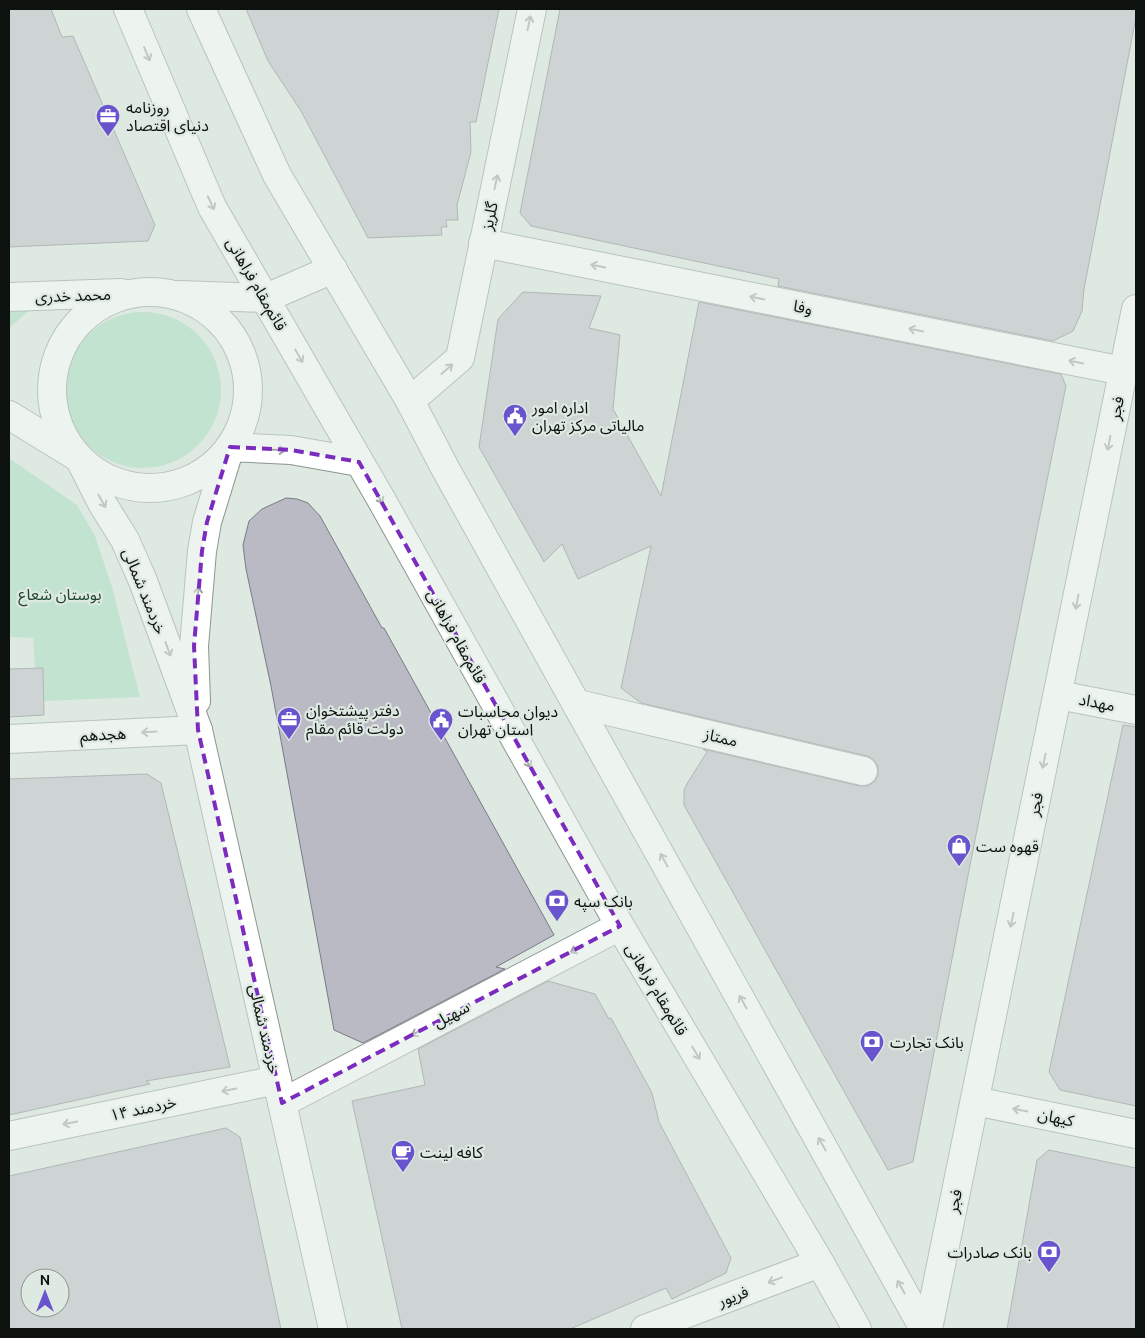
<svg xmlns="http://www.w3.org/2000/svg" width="1145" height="1338" viewBox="0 0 1145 1338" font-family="Ubuntu,'Noto Sans Arabic',sans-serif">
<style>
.green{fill:#a1dcb8}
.building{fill:#babac4;stroke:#7a7a84;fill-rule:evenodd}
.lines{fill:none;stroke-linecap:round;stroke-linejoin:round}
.street-casing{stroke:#8c9690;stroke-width:30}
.secondary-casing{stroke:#8c9690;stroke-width:30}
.street{stroke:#fff;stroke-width:28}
.secondary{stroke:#fff;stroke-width:28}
.oneway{stroke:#9fa09f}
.marked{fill:none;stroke:#7b2cbf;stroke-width:4;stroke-dasharray:10 6;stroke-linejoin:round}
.labels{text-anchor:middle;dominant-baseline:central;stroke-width:4.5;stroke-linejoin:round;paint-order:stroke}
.poi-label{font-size:16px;fill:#0e120f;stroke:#dee9e2;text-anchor:start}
.street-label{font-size:16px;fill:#0e120f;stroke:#dee9e2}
.park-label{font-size:16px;fill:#1d4730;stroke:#dee9e2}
</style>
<rect width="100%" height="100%" fill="#dee9e2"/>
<g class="green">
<polygon points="40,301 9,328 9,303"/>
<circle cx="143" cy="390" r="78"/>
<polygon points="9,458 77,505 95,536 112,587 140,697 44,701 42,668 35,668 33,638 9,637"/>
</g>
<g class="building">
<polygon points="9,9 51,9 62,37 73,36 155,225 148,241 9,247"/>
<polygon points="246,9 499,9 476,122 470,122 471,152 457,205 458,220 446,220 447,227 441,227 442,235 368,238 301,111 268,61"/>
<polygon points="560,9 1136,9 1136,17 1084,289 1082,311 1073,331 1053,341 778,286 779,279 531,226 520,213"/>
<polygon points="523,292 601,296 589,328 620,335 613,409 661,496 699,302 1061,374 1066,386 972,855 913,1162 888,1170 684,805 684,790 688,782 707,752 703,749 860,786 868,786 875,781 878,774 878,766 873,759 867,756 641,703 621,688 651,546 578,579 562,544 544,562 479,447 498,319"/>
<polygon points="286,498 297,499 308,503 320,516 382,628 384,628 554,935 496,967 505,969 363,1043 334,1030 271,686 246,569 243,545 249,521 262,509"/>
<polygon points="43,668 44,715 9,717 9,669"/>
<polygon points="1123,725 1136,727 1136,1106 1060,1090 1049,1072"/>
<polygon points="147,774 161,783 230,1067 146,1081 150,1084 9,1115 9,779"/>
<polygon points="548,981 595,994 609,1019 611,1018 652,1093 659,1122 731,1258 726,1273 672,1299 666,1288 570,1329 402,1329 352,1101 425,1085 418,1049"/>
<path d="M226,1128l14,9 41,192h-272v-153zM30,1278h30v30h-30z"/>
<polygon points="1049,1150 1136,1168 1136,1329 1007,1329 1037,1160"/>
</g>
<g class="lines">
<defs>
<g id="street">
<polyline points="483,243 1123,371"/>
<polyline points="1058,695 1136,710"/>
<polyline points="578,704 863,771"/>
<polyline points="9,739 198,730"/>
<polyline points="975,1101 1136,1134"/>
<polyline points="282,1103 620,926"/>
<polyline points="9,1136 277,1080"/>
<polyline points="645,1329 820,1263"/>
</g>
<g id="secondary">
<polyline points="128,9 212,207 381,499 620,926 820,1263 857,1329"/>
<polyline points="201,9 277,175 410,401 445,468 924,1329"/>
<circle cx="150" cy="390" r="98"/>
<polyline points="181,295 266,298 333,269"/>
<polyline points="9,297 121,293"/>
<polyline points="410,401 460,358 532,9"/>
<polyline points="9,415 79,458 102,503 125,540 143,581 198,730 333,1329"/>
<polyline points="196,701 194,646 202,551 207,522 230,447 291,450 359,462"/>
<polyline points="928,1329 1136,309"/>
</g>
</defs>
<use href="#street" class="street-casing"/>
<use href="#secondary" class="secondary-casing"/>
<use href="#street" class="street"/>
<use href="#secondary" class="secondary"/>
</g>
<defs><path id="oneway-shaft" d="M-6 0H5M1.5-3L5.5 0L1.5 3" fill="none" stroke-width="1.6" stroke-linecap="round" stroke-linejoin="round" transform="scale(1.25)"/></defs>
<g class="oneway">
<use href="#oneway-shaft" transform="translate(529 23) rotate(-78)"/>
<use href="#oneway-shaft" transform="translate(147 54) rotate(67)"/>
<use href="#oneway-shaft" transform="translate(496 182) rotate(-78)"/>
<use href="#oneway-shaft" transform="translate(211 203) rotate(65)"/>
<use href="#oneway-shaft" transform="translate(598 266) rotate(-169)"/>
<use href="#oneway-shaft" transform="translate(757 298) rotate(-169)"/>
<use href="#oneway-shaft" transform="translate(916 330) rotate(-169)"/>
<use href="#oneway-shaft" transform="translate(299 356) rotate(60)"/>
<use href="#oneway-shaft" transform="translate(1076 362) rotate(-169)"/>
<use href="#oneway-shaft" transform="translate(447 369) rotate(-41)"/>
<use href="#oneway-shaft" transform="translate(1109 443) rotate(101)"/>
<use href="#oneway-shaft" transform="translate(278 450) rotate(3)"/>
<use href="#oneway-shaft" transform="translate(379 497) rotate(60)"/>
<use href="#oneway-shaft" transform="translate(102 501) rotate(61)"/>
<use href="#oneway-shaft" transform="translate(198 594) rotate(-86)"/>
<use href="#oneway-shaft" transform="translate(1077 602) rotate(101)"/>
<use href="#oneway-shaft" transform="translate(168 649) rotate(70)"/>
<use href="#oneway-shaft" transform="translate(149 732) rotate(177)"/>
<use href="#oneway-shaft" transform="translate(527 761) rotate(61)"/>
<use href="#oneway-shaft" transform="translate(1044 761) rotate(102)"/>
<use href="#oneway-shaft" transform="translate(664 860) rotate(-119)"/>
<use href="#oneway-shaft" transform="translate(1012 920) rotate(102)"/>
<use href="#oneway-shaft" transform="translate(577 949) rotate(152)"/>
<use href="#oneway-shaft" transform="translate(743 1002) rotate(-119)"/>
<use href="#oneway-shaft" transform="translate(418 1032) rotate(152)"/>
<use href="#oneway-shaft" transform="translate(696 1053) rotate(59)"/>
<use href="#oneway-shaft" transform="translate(229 1090) rotate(168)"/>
<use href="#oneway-shaft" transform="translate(1020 1110) rotate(-168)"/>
<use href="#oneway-shaft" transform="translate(70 1123) rotate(168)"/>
<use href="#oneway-shaft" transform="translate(822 1144) rotate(-119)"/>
<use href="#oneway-shaft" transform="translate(775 1280) rotate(159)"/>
<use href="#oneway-shaft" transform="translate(901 1287) rotate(-119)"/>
</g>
<path d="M0 0H1145V1338H0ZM230,447l61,3 68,12 261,464 -338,177 -84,-373 -4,-84 8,-95 5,-29z" fill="#dee9e2" fill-opacity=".55" fill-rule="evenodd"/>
<path class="marked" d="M230,447l61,3 68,12 261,464 -338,177 -84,-373 -4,-84 8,-95 5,-29z"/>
<defs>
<symbol id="office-pin" viewBox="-11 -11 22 30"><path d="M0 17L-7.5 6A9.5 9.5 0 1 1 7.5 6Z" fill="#6a54cd" stroke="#dee9e2"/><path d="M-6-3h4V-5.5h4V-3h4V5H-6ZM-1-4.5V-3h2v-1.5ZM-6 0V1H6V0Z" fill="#fff"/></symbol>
<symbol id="civic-pin" viewBox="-11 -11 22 30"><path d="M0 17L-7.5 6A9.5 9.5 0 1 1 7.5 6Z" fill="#6a54cd" stroke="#dee9e2"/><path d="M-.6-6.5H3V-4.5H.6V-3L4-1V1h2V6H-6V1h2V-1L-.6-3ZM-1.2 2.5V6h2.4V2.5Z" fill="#fff"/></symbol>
<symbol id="shop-pin" viewBox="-11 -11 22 30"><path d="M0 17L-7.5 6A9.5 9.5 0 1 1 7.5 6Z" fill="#6a54cd" stroke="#dee9e2"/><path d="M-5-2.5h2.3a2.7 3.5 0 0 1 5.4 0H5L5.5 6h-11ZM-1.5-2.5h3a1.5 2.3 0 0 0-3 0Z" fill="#fff"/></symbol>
<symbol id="bank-pin" viewBox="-11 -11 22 30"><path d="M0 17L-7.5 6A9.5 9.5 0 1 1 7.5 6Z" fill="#6a54cd" stroke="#dee9e2"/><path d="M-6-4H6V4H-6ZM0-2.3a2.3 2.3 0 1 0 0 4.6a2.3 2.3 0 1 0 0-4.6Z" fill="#fff"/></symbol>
<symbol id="cafe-pin" viewBox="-11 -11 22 30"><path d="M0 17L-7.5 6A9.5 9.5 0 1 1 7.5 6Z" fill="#6a54cd" stroke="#dee9e2"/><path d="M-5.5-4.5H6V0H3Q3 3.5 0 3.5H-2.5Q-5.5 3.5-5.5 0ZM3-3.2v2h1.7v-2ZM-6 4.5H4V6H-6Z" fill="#fff"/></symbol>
</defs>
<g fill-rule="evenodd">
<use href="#office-pin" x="94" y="102" width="28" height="38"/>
<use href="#civic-pin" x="501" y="402" width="28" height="38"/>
<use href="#office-pin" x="275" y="705" width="28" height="38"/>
<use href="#civic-pin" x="427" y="706" width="28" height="38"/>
<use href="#shop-pin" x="945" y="832" width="28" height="38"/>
<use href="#bank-pin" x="543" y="887" width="28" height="38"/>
<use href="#bank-pin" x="858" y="1028" width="28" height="38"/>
<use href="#cafe-pin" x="389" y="1138" width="28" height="38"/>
<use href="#bank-pin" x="1035" y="1238" width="28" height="38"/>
</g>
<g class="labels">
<g class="poi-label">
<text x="126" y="107">روزنامه<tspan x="126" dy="18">دنیای اقتصاد</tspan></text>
<text x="532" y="407">اداره امور<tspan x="532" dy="18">مالیاتی مرکز تهران</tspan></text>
<text x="306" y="710">دفتر پیشتخوان<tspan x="306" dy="18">دولت قائم مقام</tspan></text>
<text x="458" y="711">دیوان محاسبات<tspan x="458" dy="18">استان تهران</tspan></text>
<text x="976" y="846">قهوه ست</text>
<text x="574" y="901">بانک سپه</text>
<text x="890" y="1042">بانک تجارت</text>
<text x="420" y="1152">کافه لینت</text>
<text x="1032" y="1252" text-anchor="end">بانک صادرات</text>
</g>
<g class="street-label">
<text transform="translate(489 216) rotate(-78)">گلریز</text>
<text transform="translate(257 284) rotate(60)">قائم‌مقام فراهانی</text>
<text transform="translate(73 295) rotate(-2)">محمد خدری</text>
<text transform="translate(803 307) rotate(11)">وفا</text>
<text transform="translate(1116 408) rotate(-79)">فجر</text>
<text transform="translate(145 591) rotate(68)">خردمند شمالی</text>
<text transform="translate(457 636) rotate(61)">قائم‌مقام فراهانی</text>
<text transform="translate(1097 702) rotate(11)">مهداد</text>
<text transform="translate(103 734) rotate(-3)">هجدهم</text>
<text transform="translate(721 737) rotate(13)">ممتاز</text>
<text transform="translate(1035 804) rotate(-78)">فجر</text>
<text transform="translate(657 989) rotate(59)">قائم‌مقام فراهانی</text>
<text transform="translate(451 1014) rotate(-28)">سهیل</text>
<text transform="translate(265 1029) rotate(77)">خردمند شمالی</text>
<text transform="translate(143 1108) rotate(-12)">خردمند ۱۴</text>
<text transform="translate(1056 1117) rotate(12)">کیهان</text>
<text transform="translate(954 1201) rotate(-79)">فجر</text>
<text transform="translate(733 1296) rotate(-21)">فریور</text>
</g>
<g class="park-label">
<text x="60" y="594">بوستان شعاع</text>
</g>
</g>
<rect width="1145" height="1338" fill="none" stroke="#0e120f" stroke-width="20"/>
<g transform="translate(45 1293)"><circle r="24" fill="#dee9e2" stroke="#8b938e"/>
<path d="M0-4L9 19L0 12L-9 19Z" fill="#6a54cd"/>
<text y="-8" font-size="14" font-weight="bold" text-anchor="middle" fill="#0e120f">N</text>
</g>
</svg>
